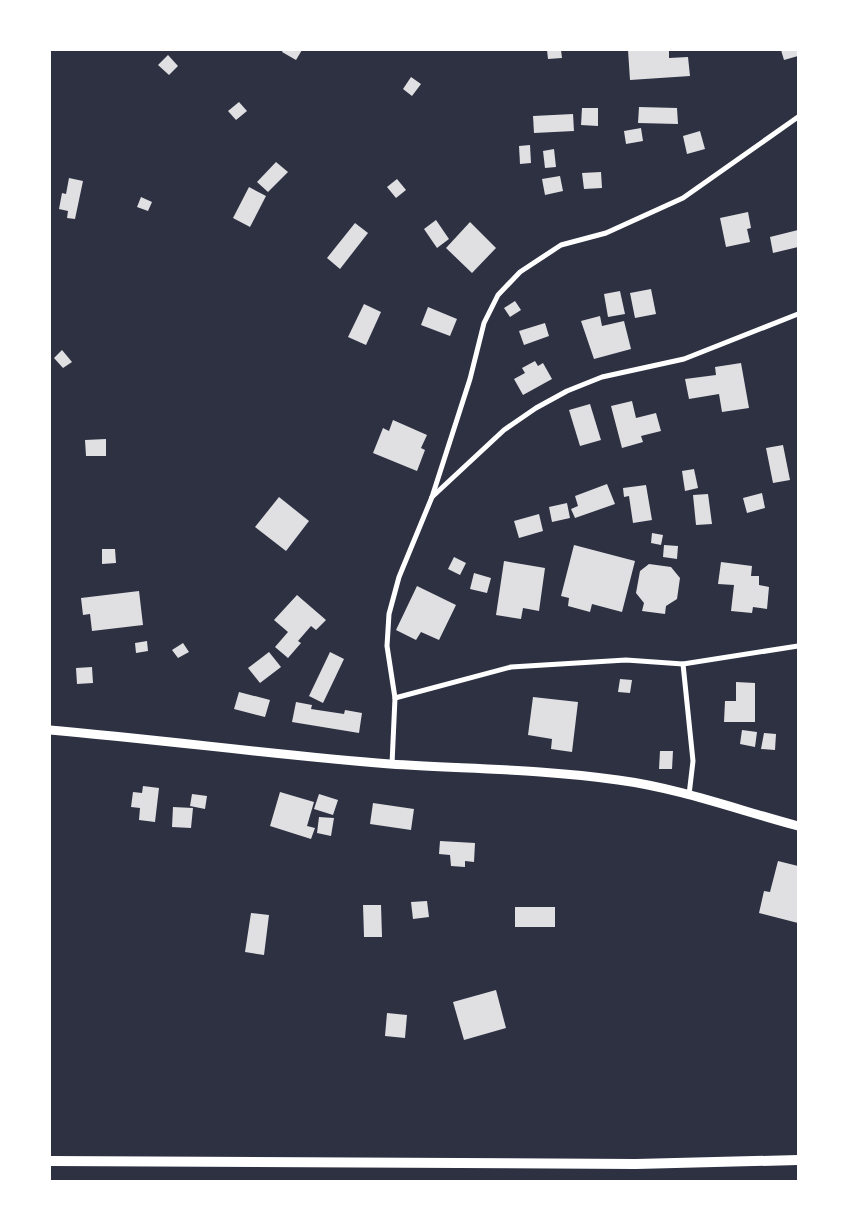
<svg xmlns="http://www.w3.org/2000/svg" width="848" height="1231" viewBox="0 0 848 1231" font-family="'Libre Baskerville',serif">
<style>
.building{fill:#e0e0e3}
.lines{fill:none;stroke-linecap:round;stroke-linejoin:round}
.minor{stroke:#fff;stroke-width:5}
.tertiary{stroke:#fff;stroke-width:9}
.secondary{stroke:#fff;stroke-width:10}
</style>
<rect width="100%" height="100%" fill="#2d3142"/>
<g class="building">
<polygon points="283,50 302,50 296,60 282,52"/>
<polygon points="547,50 561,50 562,58 548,59"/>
<polygon points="628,50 669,50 669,58 688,57 690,76 630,80"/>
<polygon points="781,50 798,50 798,56 784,60"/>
<polygon points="168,55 178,66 169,75 158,65"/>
<polygon points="411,77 421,84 412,96 403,89"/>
<polygon points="239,102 247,111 236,120 228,111"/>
<polygon points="639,107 677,108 678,124 638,123"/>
<polygon points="582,108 598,108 598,126 581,125"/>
<polygon points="573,114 574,131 534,133 533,116"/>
<polygon points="641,128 643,141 626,144 624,131"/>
<polygon points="700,131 705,149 687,154 683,136"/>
<polygon points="530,145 531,163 520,164 519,146"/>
<polygon points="554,149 556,167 545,168 543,151"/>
<polygon points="276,162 288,172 268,192 257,182"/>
<polygon points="601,172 602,188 584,189 582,173"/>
<polygon points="560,176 563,191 545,195 542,179"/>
<polygon points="69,178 83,181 75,219 67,218 68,211 59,209 62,193 66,194"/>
<polygon points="397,179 406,190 396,198 387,187"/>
<polygon points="249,187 266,196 250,227 233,218"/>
<polygon points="141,197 152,202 148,211 137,207"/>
<polygon points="748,212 751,228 747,229 750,242 726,247 720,218"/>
<polygon points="436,220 449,239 437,248 424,229"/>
<polygon points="470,222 496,248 472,273 446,248"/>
<polygon points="355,223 368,233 340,269 327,258"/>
<polygon points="798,230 798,247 773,253 770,237"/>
<polygon points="651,289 656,314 635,318 630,293"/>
<polygon points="620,291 625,314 608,317 604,294"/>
<polygon points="515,301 521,310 510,317 504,308"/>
<polygon points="364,304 381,312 366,345 348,337"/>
<polygon points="428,307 457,319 450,336 421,325"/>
<polygon points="600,316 602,326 624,321 631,349 594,359 581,321"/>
<polygon points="545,323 549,336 524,345 519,331"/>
<polygon points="62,350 72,362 63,368 54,358"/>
<polygon points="535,361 538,366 543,363 552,379 523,395 514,379 525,373 522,368"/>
<polygon points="741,363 749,408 722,412 719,394 689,399 685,379 716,375 715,367"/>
<polygon points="632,401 636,418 656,413 661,431 641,436 643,442 622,448 611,406"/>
<polygon points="590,404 601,440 580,446 569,410"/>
<polygon points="393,420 427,435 421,448 425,450 417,471 373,453 383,428 389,431"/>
<polygon points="106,439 106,456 86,456 85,440"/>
<polygon points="783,445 790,480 773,483 766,448"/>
<polygon points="694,469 698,488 685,491 682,471"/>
<polygon points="607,484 615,504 575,518 571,509 578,506 575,496"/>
<polygon points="646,485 652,520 633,523 629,496 624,497 623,488"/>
<polygon points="762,493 765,508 747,513 743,498"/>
<polygon points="708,494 712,524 696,525 693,495"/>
<polygon points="279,497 309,521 286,551 255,527"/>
<polygon points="567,503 570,518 552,522 549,507"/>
<polygon points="539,514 543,531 519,538 514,521"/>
<polygon points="652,533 663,535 661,545 651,543"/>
<polygon points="574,545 635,561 622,612 592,604 590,612 568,606 569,598 561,596"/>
<polygon points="664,545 678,546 677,559 663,557"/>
<polygon points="102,549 115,549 116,563 102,564"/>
<polygon points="454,557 466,563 460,575 448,569"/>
<polygon points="504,561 545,568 539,611 523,608 521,619 496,615"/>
<polygon points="721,562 752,566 751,576 759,576 759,585 769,587 767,609 753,607 752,613 731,611 734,585 718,584"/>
<polygon points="649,564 671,567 680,578 677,599 666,606 665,614 642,611 644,603 636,593 640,571"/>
<polygon points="474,573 491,578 487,593 470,589"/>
<polygon points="417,586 456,605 439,640 421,632 416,640 396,630"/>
<polygon points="139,591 143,625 92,631 90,614 83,615 81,598"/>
<polygon points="297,595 326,620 316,630 311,626 298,641 301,643 288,658 275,647 288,632 274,620"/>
<polygon points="147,641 148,651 136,653 135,643"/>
<polygon points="183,643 189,652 178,658 172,650"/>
<polygon points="269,652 281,667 260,683 248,668"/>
<polygon points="330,652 344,659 323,703 309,696"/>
<polygon points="92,667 93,683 77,684 76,668"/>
<polygon points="620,679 632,680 630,693 618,692"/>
<polygon points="736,682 755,683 755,722 724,722 725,701 736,701"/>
<polygon points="239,692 270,700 265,717 234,709"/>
<polygon points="533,697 578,702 572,752 551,749 552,739 528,735"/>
<polygon points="296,702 312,705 311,709 344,714 345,710 362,713 359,733 292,722"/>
<polygon points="742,730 757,732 755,747 740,744"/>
<polygon points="764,733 776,734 775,750 761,749"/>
<polygon points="660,751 673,751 672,769 659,769"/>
<polygon points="143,786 159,788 155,822 139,820 140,808 131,807 133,792 142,793"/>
<polygon points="280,792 314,802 307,826 315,828 311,839 270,826"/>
<polygon points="192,794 207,796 205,809 190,806"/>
<polygon points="319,794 338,800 333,815 314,809"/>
<polygon points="373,803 414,809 411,830 370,824"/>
<polygon points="173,807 193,808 191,828 172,827"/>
<polygon points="319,817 334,818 331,836 317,833"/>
<polygon points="440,841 475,843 474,862 465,861 465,867 451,866 450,855 439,854"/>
<polygon points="778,861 798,866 798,923 759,913 764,891 770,892"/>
<polygon points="427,901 429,917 413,919 411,902"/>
<polygon points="363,905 381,905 382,937 364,937"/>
<rect x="515" y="907" width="40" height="20"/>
<polygon points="251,913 269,915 264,955 245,952"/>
<polygon points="496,990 506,1028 464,1040 453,1002"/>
<polygon points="387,1013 407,1015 405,1038 385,1036"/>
</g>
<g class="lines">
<g class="minor">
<polyline points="432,497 504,430 536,408 567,391 602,377 684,359 798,314"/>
<polyline points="683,664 693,761 689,795"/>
<polyline points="395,698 511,667 626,660 683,664 798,646"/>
<polyline points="392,764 395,698 387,646 389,614 399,577 432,497 470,379 484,323 498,295 520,272 561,245 606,233 683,198 798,117"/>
</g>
<path class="tertiary" d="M50,730c114,10 227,25 340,34 76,5 153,5 228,16 61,8 120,30 180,46"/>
<polyline class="secondary" points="50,1161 636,1164 798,1160"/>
</g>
<rect width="848" height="1231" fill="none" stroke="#ffffff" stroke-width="102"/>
</svg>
